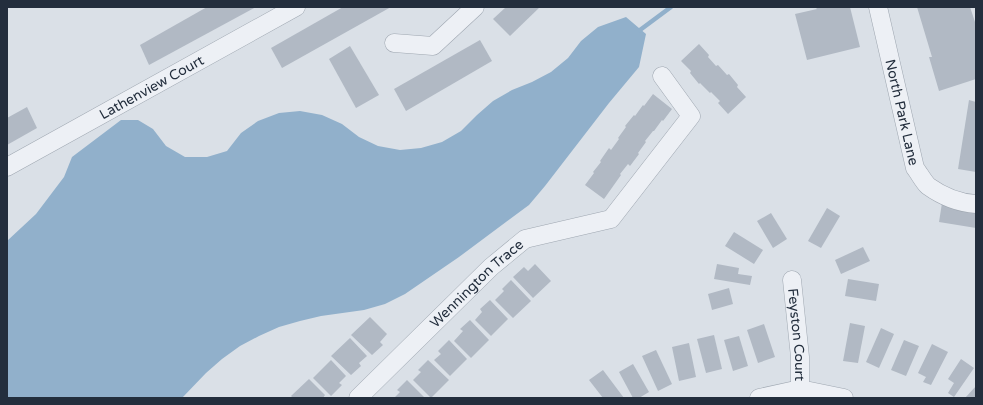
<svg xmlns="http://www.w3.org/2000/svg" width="983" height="405" viewBox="0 0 983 405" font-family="'Varela Round',sans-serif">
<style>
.water{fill:#91b0cb}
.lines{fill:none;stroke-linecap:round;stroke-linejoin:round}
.stream{stroke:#91b0cb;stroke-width:4.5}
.building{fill:#b1b9c4}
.street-casing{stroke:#9fa7b1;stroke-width:19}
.street{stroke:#edf0f5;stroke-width:18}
.labels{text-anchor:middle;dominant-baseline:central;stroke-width:3.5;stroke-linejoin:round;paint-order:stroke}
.street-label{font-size:14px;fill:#232e3d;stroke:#e9eff4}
</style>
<rect width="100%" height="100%" fill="#dae0e7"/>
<polygon class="water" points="626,17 646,34 639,67 609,103 545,186 529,205 459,257 405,294 385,304 364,310 321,316 300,321 279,327 259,336 240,346 222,359 206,373 182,398 7,398 7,241 36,214 64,177 72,157 121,120 138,120 153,129 166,146 185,157 207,157 227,151 241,133 258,121 279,113 300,111 322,115 342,124 359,137 378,146 400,150 421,148 442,142 461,131 477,115 493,101 512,90 532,82 551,72 568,58 581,41 598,27"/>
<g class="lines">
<polyline class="stream" points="640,30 671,7"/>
</g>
<g class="building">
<polygon points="207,7 256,7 149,65 140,45"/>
<polygon points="343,7 391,7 282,68 271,48"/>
<polygon points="506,7 540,7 510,36 493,19"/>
<polygon points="820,7 850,7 860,47 807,60 795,14 817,9 816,8"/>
<polygon points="917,7 970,7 976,25 976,79 939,91 929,57 932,57"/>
<polygon points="480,40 492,61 406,111 394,89"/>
<polygon points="699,44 709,55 708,57 716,66 718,65 727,75 729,74 738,85 737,87 746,97 728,114 718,103 720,101 711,92 710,93 700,83 699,84 690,73 691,71 681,61"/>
<polygon points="350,46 379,95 356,108 329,59"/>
<polygon points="653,94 672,109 663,121 662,120 654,131 653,131 645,141 646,142 638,153 639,154 630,166 628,164 620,174 621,175 604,199 585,185 594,173 593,172 601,162 600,161 609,148 611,150 619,139 618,138 626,127 625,126 634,115 635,116 643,105 644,106"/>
<polygon points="969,100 976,102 976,172 958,169"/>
<polygon points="27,107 37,128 7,145 7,118"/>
<polygon points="942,203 976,209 976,228 939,222"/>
<polygon points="827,208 840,216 821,248 808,241"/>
<polygon points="771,213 787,239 773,248 757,221"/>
<polygon points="734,232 763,250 754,264 725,246"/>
<polygon points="863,247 870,261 841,274 835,260"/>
<polygon points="535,264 551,281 533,298 513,277 524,267 528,271"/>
<polygon points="717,264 739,268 738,274 752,276 750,285 714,279"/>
<polygon points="848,279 879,284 876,301 845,296"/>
<polygon points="511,280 531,301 513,318 495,300 504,291 502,289"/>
<polygon points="729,288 733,304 712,310 708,294"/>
<polygon points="490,300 508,319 491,336 475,320 482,312 480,309"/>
<polygon points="370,317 387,334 380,342 383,345 372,355 351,335"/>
<polygon points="470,320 489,340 471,358 454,341 463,331 460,329"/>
<polygon points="850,323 865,326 858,363 843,361"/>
<polygon points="764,324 775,357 758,363 747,330"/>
<polygon points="881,328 894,334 879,368 866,362"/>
<polygon points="714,335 722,369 706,373 697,339"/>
<polygon points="739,336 748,366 733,371 724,340"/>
<polygon points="350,338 367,356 359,363 361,366 351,375 331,356"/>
<polygon points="449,340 467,359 450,376 434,360 441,354 438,351"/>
<polygon points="904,340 919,346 906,376 891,370"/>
<polygon points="689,343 696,377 679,381 672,347"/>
<polygon points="932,344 948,352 931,385 923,382 926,377 918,373"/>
<polygon points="656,350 672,384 658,391 642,356"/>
<polygon points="961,359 974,368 954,397 948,393 954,383 948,379"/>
<polygon points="331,360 346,376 339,383 342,385 331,396 313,378"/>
<polygon points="428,360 449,380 431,398 413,380 421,372 418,370"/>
<polygon points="633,364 649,392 639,398 633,398 619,372"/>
<polygon points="603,370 624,398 603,398 589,380"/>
<polygon points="309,379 325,395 323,398 293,398 291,396"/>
<polygon points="407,380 425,398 394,398 400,392 397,390"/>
<polygon points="976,386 976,398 965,398"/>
</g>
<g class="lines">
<defs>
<g id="street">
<path id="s1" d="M878,7l37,161c4,5 8,13 13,18 14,10 31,17 48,18"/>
<polyline points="394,43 433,46 475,7"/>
<path id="s2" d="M7,167l289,-160"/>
<path id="s3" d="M792,280l8,77v41"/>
<path id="s4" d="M358,398l133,-131 34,-28 86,-20 80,-103 -29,-40"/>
<polyline points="759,398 800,389 844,398"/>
</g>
</defs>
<use href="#street" class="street-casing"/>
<use href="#street" class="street"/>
</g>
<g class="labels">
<g class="street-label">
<text stroke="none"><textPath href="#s2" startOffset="165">Lathenview Court</textPath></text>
<text stroke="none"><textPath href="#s1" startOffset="108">North Park Lane</textPath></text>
<text stroke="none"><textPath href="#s4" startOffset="165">Wennington Trace</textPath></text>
<text stroke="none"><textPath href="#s3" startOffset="55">Feyston Court</textPath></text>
</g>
</g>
<rect width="983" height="405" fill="none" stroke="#232e3d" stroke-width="16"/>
</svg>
